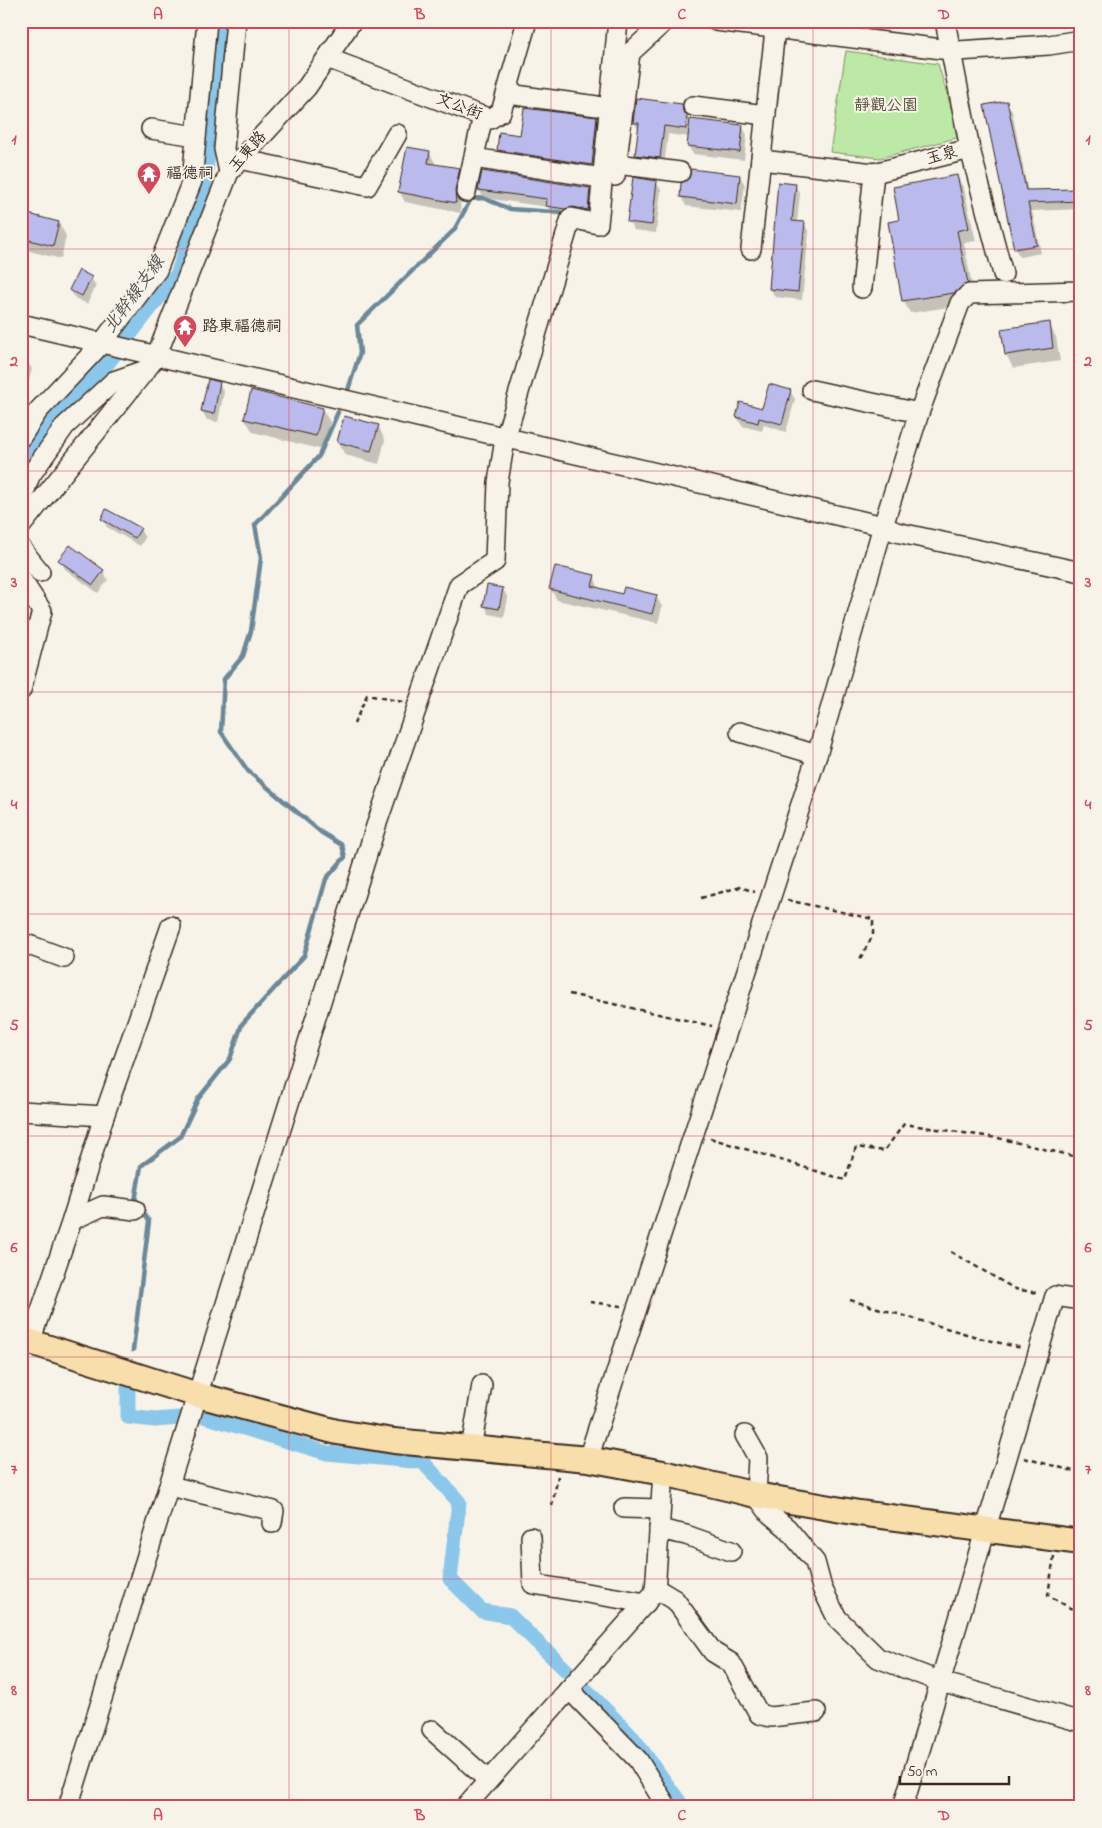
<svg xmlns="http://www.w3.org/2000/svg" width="1102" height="1828" viewBox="0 0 1102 1828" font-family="'Indie Flower','LXGW WenKai TC',sans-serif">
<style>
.green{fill:#bde9a7;stroke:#7c8a62}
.shadow{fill:#0003}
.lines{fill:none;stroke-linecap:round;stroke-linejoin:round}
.stream{stroke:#6b8899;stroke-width:4.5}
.canal{stroke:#8bc6eb;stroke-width:15}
.building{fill:#babaec;stroke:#3b2a1e}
.minor-casing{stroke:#3b2a1e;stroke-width:22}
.major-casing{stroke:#3b2a1e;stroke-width:28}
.path{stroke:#3b2a1e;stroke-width:2.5;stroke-dasharray:5 4;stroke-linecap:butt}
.minor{stroke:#f7f3e8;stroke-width:19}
.major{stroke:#f8deab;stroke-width:24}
.grid{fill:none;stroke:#d1495b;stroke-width:1;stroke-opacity:0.55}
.labels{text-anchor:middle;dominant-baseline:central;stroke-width:4;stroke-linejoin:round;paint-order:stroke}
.park-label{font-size:16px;fill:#555039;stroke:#f7f3e8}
.street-label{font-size:16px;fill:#3b2a1e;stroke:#f7f3e8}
.poi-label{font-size:16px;fill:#3b2a1e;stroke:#f7f3e8;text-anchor:start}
.water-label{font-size:18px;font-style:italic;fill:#4f5151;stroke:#f7f3e8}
.neatline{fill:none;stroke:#d1495b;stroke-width:2}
.grid-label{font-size:16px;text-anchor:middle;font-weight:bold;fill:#d1495b}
</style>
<rect width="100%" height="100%" fill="#f7f3e8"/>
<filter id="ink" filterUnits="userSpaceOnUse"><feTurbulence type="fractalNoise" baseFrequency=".02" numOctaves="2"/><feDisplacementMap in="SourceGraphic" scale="10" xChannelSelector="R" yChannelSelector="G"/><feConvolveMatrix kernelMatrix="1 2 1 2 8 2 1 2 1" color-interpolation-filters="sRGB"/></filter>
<g filter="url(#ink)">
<polygon class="green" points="846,51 938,64 960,137 880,158 830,152"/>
<g class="shadow">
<polygon points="1007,102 1012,111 1028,192 1081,190 1081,209 1032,211 1041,253 1020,257 1015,249"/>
<polygon points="681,105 691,124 742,126 747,135 744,160 693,154 688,146 689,137 668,134 664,166 642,163 637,155 639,131 634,122"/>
<polygon points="596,118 600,125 596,171 502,156 498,150 521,136"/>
<polygon points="430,153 436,165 459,169 465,180 460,201 461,213 405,202 399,191"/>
<polygon points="740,176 745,185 741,212 686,206 681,197"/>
<polygon points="957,176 964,189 976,241 964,243 974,296 962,305 910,313 903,300"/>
<polygon points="656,182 661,190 656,233 634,230 629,222"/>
<polygon points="795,185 800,194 797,223 804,223 809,232 802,300 775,297 770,288"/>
<polygon points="589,189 594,197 592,218 552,215 548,207 484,198 479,190"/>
<polygon points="21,220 59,223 66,236 61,259 25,250 21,244"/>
<polygon points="91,278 96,286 87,304 75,298 70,290"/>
<polygon points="1049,324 1056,337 1060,361 1013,368 1006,354"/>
<polygon points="21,356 24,356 32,369 24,399 21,398"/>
<polygon points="219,383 224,392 218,422 207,420 202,411"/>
<polygon points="790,391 795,399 786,432 764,425 762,431 742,426 737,417 763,410"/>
<polygon points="322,409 330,422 323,450 253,432 245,419"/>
<polygon points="378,426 385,440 379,464 345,455 338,442"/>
<polygon points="102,519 140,529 145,538 140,546 107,527"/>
<polygon points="60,560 103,571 108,580 98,593 65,569"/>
<polygon points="594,576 599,589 623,596 656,596 662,607 658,623 557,600 551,589"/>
<polygon points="503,589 508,598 504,617 489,614 485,606"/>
</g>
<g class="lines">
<g class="stream">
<polyline points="348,390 360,353 357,325 454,230 471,199 483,198 510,209 568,213"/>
<polyline points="133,1350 149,1221 135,1201 141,1166 180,1137 198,1099 230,1059 242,1024 304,956 326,879 345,857 342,845 322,833 248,771 221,732 224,679 243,656 251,631 261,558 255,525 319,456 338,412"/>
</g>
<g class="canal">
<polyline points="21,470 51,417 108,363 178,273 204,190 222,21"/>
<polyline points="128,1387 128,1417 155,1420 179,1418"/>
<polyline points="204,1416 327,1453 423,1462 459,1502 450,1579 482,1611 510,1616 568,1672"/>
<polyline points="585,1689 633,1738 683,1807"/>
</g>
</g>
<g class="building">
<polygon points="636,98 682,104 683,111 687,116 686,129 664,126 660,158 635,155 639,123 633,123"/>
<polygon points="1007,101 1026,190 1081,189 1081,201 1028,203 1037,245 1014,249 984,105"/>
<polygon points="524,108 597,117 592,165 497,150 499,132 520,135"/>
<polygon points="690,119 743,125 740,152 687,146"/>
<polygon points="407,147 430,151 428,163 460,168 455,190 456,203 398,192"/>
<polygon points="691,169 740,175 737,204 680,197 681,183 689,178"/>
<polygon points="482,171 590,188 588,210 573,207 565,209 546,206 547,199 478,190"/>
<polygon points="957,175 969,228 957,231 968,283 954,293 902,301 888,222 899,220 893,187"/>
<polygon points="633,177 657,181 652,225 627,222"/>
<polygon points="778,182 796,184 792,221 805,222 798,292 769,289"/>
<polygon points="21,212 59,222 53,246 21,238"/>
<polygon points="79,270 92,277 82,296 69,290"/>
<polygon points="1050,322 1053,348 1005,355 1001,329"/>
<polygon points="208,379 220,382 214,414 201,411"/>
<polygon points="769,384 791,390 782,424 759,418 758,423 736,417 740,402 762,408"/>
<polygon points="251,390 323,408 316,436 244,419"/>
<polygon points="344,416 379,425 371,451 337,442"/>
<polygon points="106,509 141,528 135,538 101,519"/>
<polygon points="70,545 104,570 93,585 58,560"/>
<polygon points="555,566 595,575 592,586 622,594 624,587 657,595 652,614 549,589"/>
<polygon points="487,585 503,588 499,609 483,606"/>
</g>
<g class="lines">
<defs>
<g id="minor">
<polyline points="716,21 958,51 1049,45 1081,40"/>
<polyline points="327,58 490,119 501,112 527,21"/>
<polyline points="508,94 597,106"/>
<polyline points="693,106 766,115"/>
<polyline points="151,129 196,136"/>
<polyline points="970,149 1003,274"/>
<polyline points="474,158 595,177"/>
<polyline points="240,159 367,186 397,134"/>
<polyline points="761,160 874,173 970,149 945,21"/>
<polyline points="617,164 680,172"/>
<polyline points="229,172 224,149 236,21"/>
<polyline points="615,176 630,53 665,21"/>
<polyline points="466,192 483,116"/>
<polyline points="751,249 776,21"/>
<polyline points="862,288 874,173"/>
<polyline points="21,324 883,526 896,532 1081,572"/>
<polyline points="812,390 919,413"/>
<polyline points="21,437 38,411 102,343 157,270 192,181 207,21"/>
<polyline points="21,501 30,476 65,426 114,381 146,370"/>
<polyline points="21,526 156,357 229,172 307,87 352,21"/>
<polyline points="21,548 40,572"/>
<polyline points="21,579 42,611 21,690"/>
<polyline points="740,732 817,755"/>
<polyline points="21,942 64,958"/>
<polyline points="21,1111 104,1116"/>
<polyline points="72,1220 103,1206 135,1210"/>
<polyline points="30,1342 72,1220 104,1116 171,926"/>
<polyline points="745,1435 758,1458 756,1495 770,1514 787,1528 815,1562 822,1588 837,1618 878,1658 941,1682 1081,1722"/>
<polyline points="471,1448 482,1385"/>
<polyline points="588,1459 817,755 883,526 919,413 960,303 969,294 1081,291"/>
<polyline points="170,1486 274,1511 272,1523"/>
<polyline points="624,1508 660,1509"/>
<polyline points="659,1529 686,1535 731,1551"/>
<polyline points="531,1537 533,1584 646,1603"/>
<polyline points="655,1588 675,1600 713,1652 731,1663 759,1714 770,1717 816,1712"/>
<polyline points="569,1689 638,1760 667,1807"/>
<polyline points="432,1730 488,1780"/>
<polyline points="68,1807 376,826 459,585 495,561 498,482 505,439 571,218 598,224 618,21"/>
<polyline points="465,1807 655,1592 663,1473"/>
<polyline points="903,1807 1055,1296 1079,1300 1081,1295"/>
</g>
<polyline id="major" points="21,1339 198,1395 337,1432 394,1441 588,1459 663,1473 756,1495 859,1513 1081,1542"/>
</defs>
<use href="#minor" class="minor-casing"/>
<use href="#major" class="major-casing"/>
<g class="path">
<polyline points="354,724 367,695 403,702"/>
<polyline points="701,898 740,887 755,892"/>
<polyline points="787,900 873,919 873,935 860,959"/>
<polyline points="569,994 712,1026"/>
<polyline points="710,1138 845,1180 856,1147 884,1151 904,1124 998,1138 1081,1158"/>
<polyline points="951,1252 1015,1289 1038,1293"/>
<polyline points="850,1300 987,1340 1022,1348"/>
<polyline points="590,1302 621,1306"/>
<polyline points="1024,1458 1081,1473"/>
<polyline points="552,1506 558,1476"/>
<polyline points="1054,1556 1048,1595 1070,1608 1081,1610"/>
</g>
<use href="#minor" class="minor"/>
<use href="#major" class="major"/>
</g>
</g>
<path class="grid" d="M289,21v1786M551,21v1786M813,21v1786M21,249h1060M21,471h1060M21,692h1060M21,914h1060M21,1136h1060M21,1357h1060M21,1579h1060"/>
<defs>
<symbol id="temple-pin" viewBox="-11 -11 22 30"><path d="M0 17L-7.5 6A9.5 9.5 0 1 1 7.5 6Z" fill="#d1495b" stroke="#f7f3e8"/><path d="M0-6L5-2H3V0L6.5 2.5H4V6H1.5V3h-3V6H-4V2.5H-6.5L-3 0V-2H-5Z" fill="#fff"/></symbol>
</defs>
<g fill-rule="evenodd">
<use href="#temple-pin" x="135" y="160" width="28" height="38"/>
<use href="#temple-pin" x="171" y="313" width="28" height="38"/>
</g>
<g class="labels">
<g class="park-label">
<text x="886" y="106">靜觀公園</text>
</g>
<g class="street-label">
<text transform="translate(459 107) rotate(21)">文公街</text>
<text transform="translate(248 152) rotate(-49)">玉東路</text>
<text transform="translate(942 156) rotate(-15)">玉泉</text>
</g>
<g class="poi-label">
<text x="166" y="174">福德祠</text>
<text x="202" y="327">路東福德祠</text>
</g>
<g class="water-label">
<text transform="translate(135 295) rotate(-54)">北幹線支線</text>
</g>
</g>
<rect width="1102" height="1828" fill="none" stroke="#f7f3e8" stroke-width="55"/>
<path d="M900 1776v8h109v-8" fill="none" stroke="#3b2a1e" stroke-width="2.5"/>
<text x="907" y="1776" font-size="15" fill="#3b2a1e" stroke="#f7f3e8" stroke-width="4" paint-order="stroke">50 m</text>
<rect x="28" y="28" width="1046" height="1772" class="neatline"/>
<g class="grid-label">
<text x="158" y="19">A</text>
<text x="420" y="19">B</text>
<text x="682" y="19">C</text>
<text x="944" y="19">D</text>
<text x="14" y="144">1</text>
<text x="1088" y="144">1</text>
<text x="14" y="366">2</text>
<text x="1088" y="366">2</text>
<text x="14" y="587">3</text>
<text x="1088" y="587">3</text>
<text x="14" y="809">4</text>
<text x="1088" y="809">4</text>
<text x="14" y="1030">5</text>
<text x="1088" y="1030">5</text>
<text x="14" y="1252">6</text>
<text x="1088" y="1252">6</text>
<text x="14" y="1474">7</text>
<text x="1088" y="1474">7</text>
<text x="14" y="1695">8</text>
<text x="1088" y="1695">8</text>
<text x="158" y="1820">A</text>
<text x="420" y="1820">B</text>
<text x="682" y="1820">C</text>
<text x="944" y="1820">D</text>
</g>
</svg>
